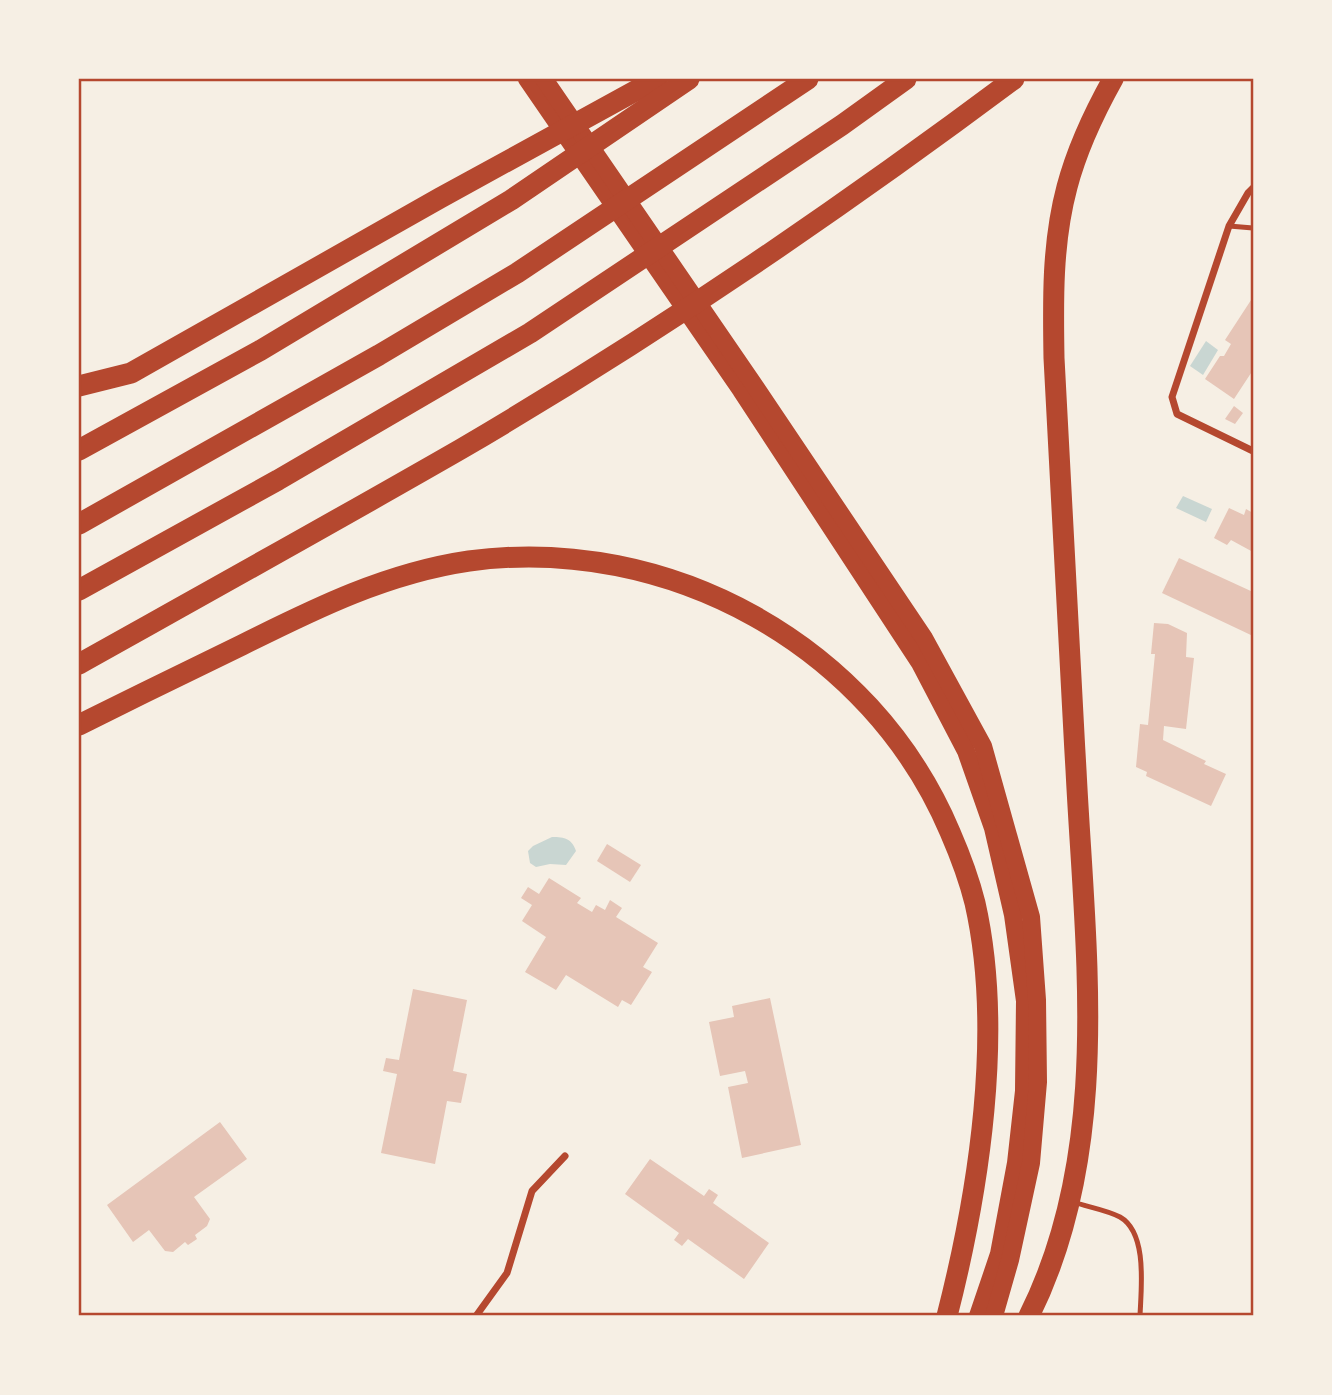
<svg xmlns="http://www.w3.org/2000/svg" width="1332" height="1395" viewBox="0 0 1332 1395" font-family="Roboto,sans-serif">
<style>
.water{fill:#c9d6d2}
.building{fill:#e6c5b7}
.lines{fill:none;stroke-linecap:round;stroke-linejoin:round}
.service{stroke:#b5482f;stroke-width:5}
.minor{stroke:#b5482f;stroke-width:7}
.primary{stroke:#b5482f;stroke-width:18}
.motorway{stroke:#b5482f;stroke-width:21}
.neatline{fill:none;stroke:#b5482f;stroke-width:2.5}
</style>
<rect width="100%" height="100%" fill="#f6efe4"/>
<g class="water">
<polygon points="1206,341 1218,350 1203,375 1190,366"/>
<polygon points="1183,496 1212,509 1206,522 1176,508"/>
<path d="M552,837c13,0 20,2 24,14l-10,14 -16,-1 -14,3 -6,-4 -2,-12 5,-5z"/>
</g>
<g class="building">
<polygon points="1253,297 1253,370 1234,399 1205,379 1220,356 1224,356 1231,344 1225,340"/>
<polygon points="1234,406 1243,413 1235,424 1225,419"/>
<polygon points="1229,508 1244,515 1246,509 1253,513 1253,552 1231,540 1227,545 1214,538"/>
<polygon points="1179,558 1253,592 1253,636 1162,593"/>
<polygon points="1154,623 1168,624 1187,633 1186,657 1194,658 1186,729 1164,726 1163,740 1206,761 1204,764 1226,774 1211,806 1146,776 1147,772 1136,767 1140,724 1148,725 1155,654 1151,654"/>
<polygon points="607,844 641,865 630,882 597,861"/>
<polygon points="549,878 581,898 577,903 592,912 596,905 605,910 610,900 622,908 616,917 658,943 643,967 652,972 631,1005 622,1000 618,1007 566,975 556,990 525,972 546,937 522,921 532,905 521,898 528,887 539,894"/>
<polygon points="413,989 467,1000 453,1071 467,1074 461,1103 447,1101 435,1164 381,1153 397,1074 383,1071 386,1058 399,1060"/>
<polygon points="770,998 801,1145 742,1158 728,1087 748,1083 745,1071 720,1076 709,1022 734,1017 732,1006"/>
<polygon points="220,1122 247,1159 194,1197 210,1219 207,1226 195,1235 197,1239 188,1245 185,1242 173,1252 165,1251 149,1230 133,1242 107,1205"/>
<polygon points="650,1159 704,1196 709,1189 718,1195 713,1203 769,1243 744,1279 688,1239 682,1246 674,1240 679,1233 625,1194"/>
</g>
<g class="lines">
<g class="service">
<polyline points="1229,226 1253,228"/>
<path d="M1073,1202c15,5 34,8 47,15 28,16 21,72 20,99"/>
</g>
<g class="minor">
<polyline points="1253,188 1248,193 1229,226 1172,397 1177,414 1253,451"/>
<polyline points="476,1316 507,1273 532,1191 565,1156"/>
</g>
<g class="primary">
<polyline points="527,79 741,390 920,663 966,751 993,828 1013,915 1025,1001 1024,1091 1016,1163 999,1254 978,1316"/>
<polyline points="544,79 752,382 924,638 983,746 1031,917 1037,1000 1038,1082 1031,1163 1010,1260 994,1316"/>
</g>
<g class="motorway">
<polyline points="79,386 131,373 440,198 657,79"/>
<polyline points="79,450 261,350 511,200 689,79"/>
<polyline points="79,524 379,355 517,273 808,79"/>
<polyline points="79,590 278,480 530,333 842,125 906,79"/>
<path d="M79,664c127,-71 255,-142 382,-215 191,-112 375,-237 553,-370"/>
<path d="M79,725c54,-27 109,-54 163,-80 74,-37 145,-72 227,-84 199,-27 402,84 481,271 10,23 19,47 25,71 29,128 4,288 -28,413"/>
<path d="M1029,1316c84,-168 56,-365 47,-546 -8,-137 -15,-274 -22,-412 -1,-57 -2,-115 13,-171 10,-38 27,-74 46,-108"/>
</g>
</g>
<rect width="1332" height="1395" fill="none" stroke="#f6efe4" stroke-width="161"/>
<rect x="80" y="80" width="1172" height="1234" class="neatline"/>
</svg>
